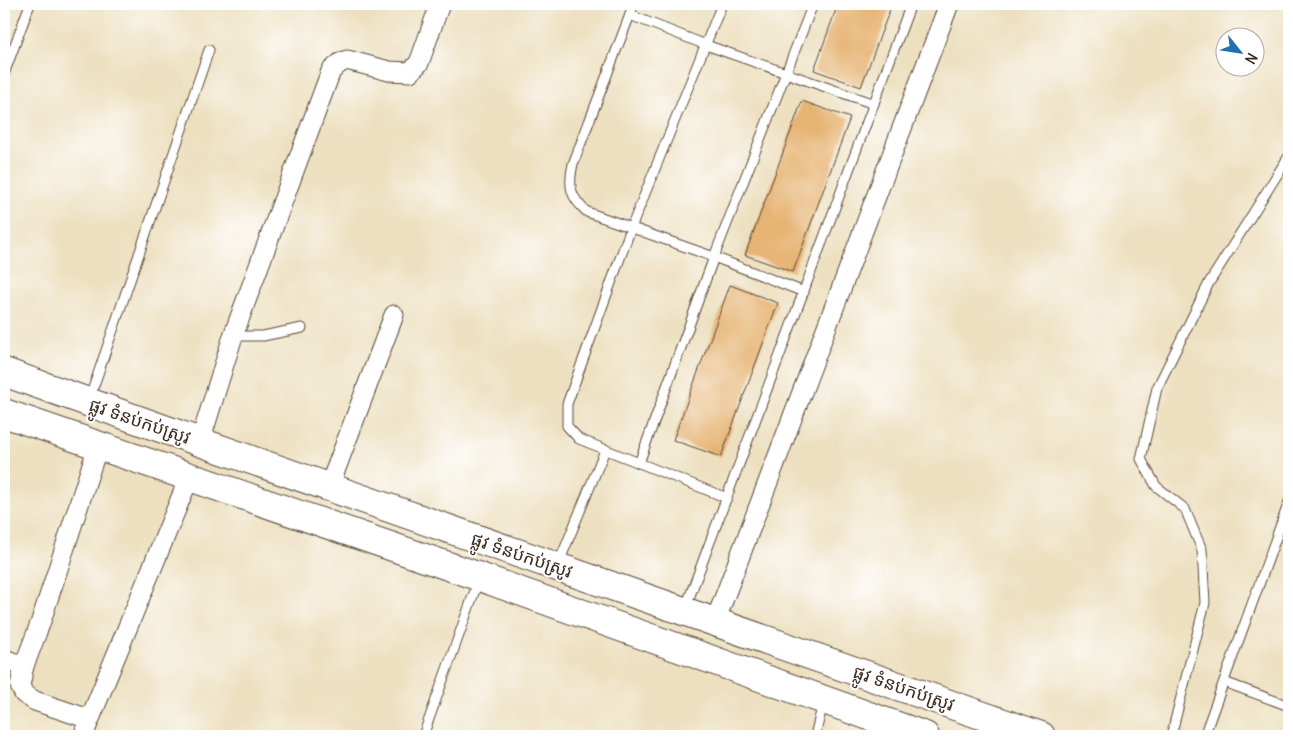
<svg xmlns="http://www.w3.org/2000/svg" width="1293" height="740" viewBox="0 0 1293 740" font-family="Delius,'Noto Sans Khmer',sans-serif">
<style>
.building{fill:#e6b473}
.lines{fill:none;stroke-linecap:round;stroke-linejoin:round}
.lane-casing{stroke:#564536;stroke-width:11}
.street-casing{stroke:#564536;stroke-width:21}
.primary-casing{stroke:#564536;stroke-width:30}
.lane{stroke:#fff;stroke-width:9}
.street{stroke:#fff;stroke-width:19}
.primary{stroke:#fff;stroke-width:28}
.labels{text-anchor:middle;dominant-baseline:central;stroke-width:4;stroke-linejoin:round;paint-order:stroke}
.street-label{font-size:18px;fill:#3b2a1e;stroke:#fff}
</style>
<rect width="100%" height="100%" fill="#fff"/>
<filter id="ink" filterUnits="userSpaceOnUse"><feTurbulence type="fractalNoise" baseFrequency=".02" numOctaves="2"/><feDisplacementMap in="SourceGraphic" scale="10" xChannelSelector="R" yChannelSelector="G"/><feConvolveMatrix kernelMatrix="1 2 1 2 8 2 1 2 1" color-interpolation-filters="sRGB"/></filter>
<filter id="wash" filterUnits="userSpaceOnUse"><feTurbulence type="fractalNoise" baseFrequency=".0096" numOctaves="4" result="noise"/><feDisplacementMap in="SourceGraphic" scale="20" xChannelSelector="R" yChannelSelector="G"/><feGaussianBlur stdDeviation="1.12" result="paint"/><feColorMatrix in="noise" values="0 0 0 0 0 0 0 0 0 0 0 0 0 0 0 0 0 1.4 0 .05"/><feComposite in="paint" operator="in"/></filter>
<g filter="url(#wash)">
<rect width="100%" height="100%" fill="#ede0c0"/>
<g id="blocks">
<g class="building">
<polygon points="838,4 892,4 861,87 814,70"/>
<polygon points="802,101 850,118 793,272 745,255"/>
<polygon points="730,285 778,303 721,457 673,440"/>
</g>
</g>
</g>
<g filter="url(#ink)">
<use href="#blocks" fill-opacity="0" stroke="#564536" stroke-width="1"/>
<g class="lines">
<defs>
<g id="lane">
<path d="M634,4l-61,160c-5,22 -3,33 14,48l127,45 90,35"/>
<polyline points="722,4 631,228 567,404 567,426 579,439 727,498"/>
<polyline points="630,15 706,45 874,104"/>
<polyline points="4,74 30,4"/>
<polyline points="233,336 263,336 302,328"/>
<polyline points="89,400 209,50"/>
<polyline points="639,463 714,257 813,4"/>
<polyline points="558,565 605,450"/>
<polyline points="685,609 911,4"/>
<polyline points="1224,682 1289,706"/>
<polyline points="423,736 479,579"/>
<polyline points="815,736 823,703"/>
<polyline points="1171,736 1205,603 1202,550 1185,509 1156,486 1141,459 1157,388 1209,283 1289,156"/>
<polyline points="1204,736 1289,502"/>
</g>
<g id="street">
<polyline points="200,442 233,336 331,71 340,63 347,60 389,71 410,72 419,63 440,4"/>
<polyline points="329,487 394,315"/>
<polyline points="715,622 949,4"/>
<polyline points="4,659 24,666"/>
<polyline points="89,719 35,701 24,694 20,686 24,666 40,624 98,446"/>
<polyline points="83,736 189,478"/>
</g>
<g id="primary">
<polyline points="4,372 200,442 1041,736"/>
<polyline points="4,413 480,577 925,736"/>
</g>
</defs>
<use href="#lane" class="lane-casing"/>
<use href="#street" class="street-casing"/>
<use href="#primary" class="primary-casing"/>
<use href="#lane" class="lane"/>
<use href="#street" class="street"/>
<use href="#primary" class="primary"/>
</g>
</g>
<g class="labels">
<g class="street-label">
<text transform="translate(140 421) rotate(19)">ផ្លូវ ទំនប់កប់ស្រូវ</text>
<text transform="translate(522 555) rotate(19)">ផ្លូវ ទំនប់កប់ស្រូវ</text>
<text transform="translate(904 688) rotate(19)">ផ្លូវ ទំនប់កប់ស្រូវ</text>
</g>
</g>
<rect width="1293" height="740" fill="none" stroke="#fff" stroke-width="20"/>
<g transform="translate(1240 52) rotate(120)"><circle r="24" fill="#ffffff" stroke="#b1aaa5"/>
<path d="M0-4L9 19L0 12L-9 19Z" fill="#1f6fb2"/>
<text y="-8" font-size="14" font-weight="bold" text-anchor="middle" fill="#3b2a1e">N</text>
</g>
</svg>
